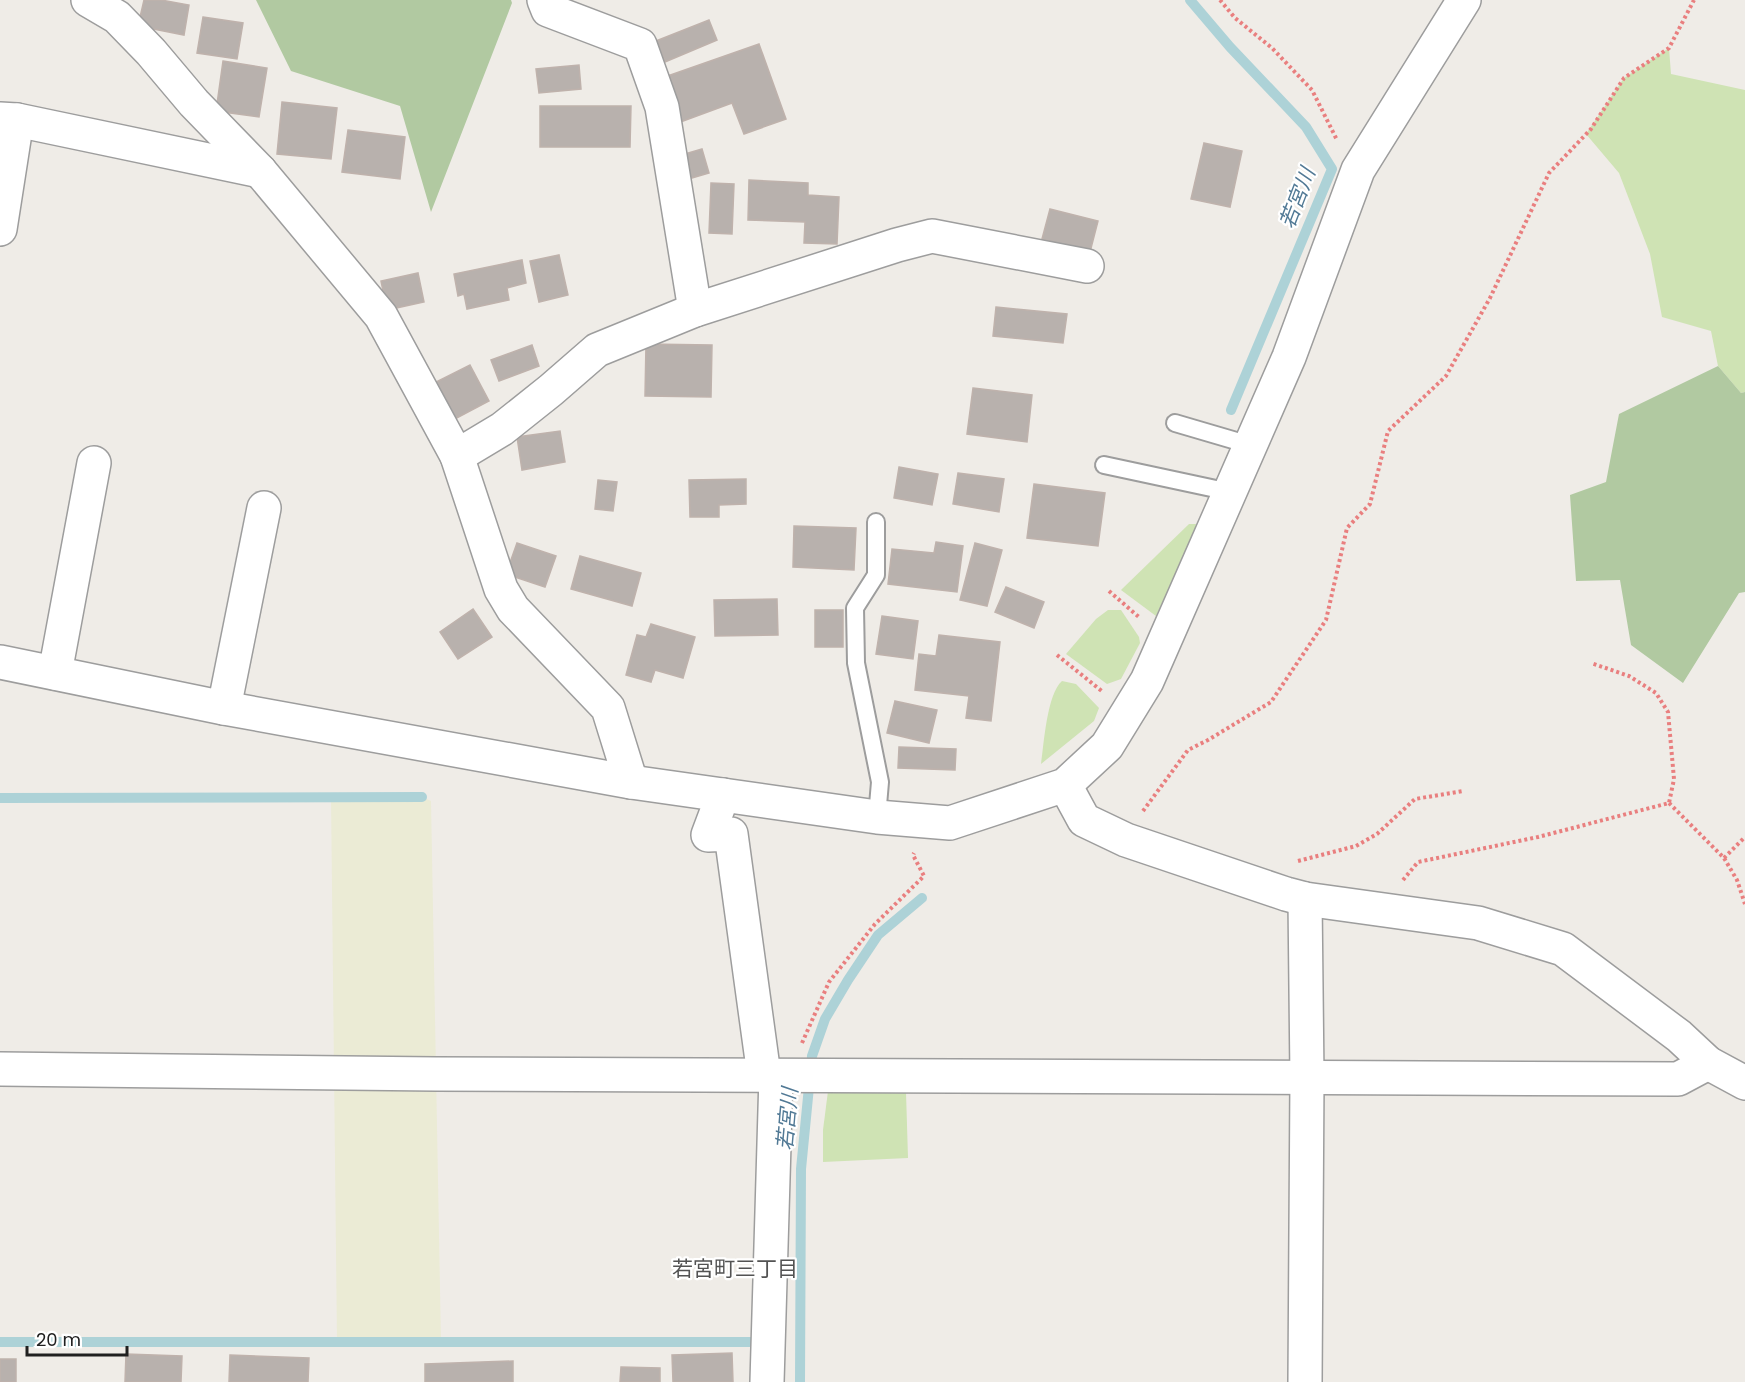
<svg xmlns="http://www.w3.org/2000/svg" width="1745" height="1382" viewBox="0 0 1745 1382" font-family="Poppins,'Noto Sans JP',sans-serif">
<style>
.farmland{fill:#ebebd5}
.grass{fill:#cfe3b4}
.forest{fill:#b1c9a1}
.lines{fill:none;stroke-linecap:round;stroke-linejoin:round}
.stream{stroke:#add2d7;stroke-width:10}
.building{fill:#b8b1ad;stroke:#bfb2ac;stroke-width:1.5}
.service-casing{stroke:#9d9d9d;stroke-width:20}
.minor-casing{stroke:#9d9d9d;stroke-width:36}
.tertiary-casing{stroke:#9d9d9d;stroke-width:36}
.path{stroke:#e97f7f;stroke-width:4;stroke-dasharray:3 3;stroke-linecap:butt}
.service{stroke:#fff;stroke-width:16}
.minor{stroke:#fff;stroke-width:33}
.tertiary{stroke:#fff;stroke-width:33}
.labels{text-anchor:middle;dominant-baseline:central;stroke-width:4.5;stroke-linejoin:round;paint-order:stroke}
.water-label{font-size:21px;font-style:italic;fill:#517995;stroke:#fff}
.neighbourhood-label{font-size:21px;fill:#535353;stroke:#fff}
</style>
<rect width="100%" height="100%" fill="#efece7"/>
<polygon class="farmland" points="331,797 422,797 431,801 441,1342 337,1342"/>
<g class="grass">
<polygon points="1669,48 1671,74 1745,90 1745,392 1741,393 1718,366 1711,331 1662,317 1650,254 1619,173 1586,134 1624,78"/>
<polygon points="1189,524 1196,524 1194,534 1156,616 1121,590"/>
<polygon points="1108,610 1121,610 1139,637 1140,643 1121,679 1107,684 1066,654 1096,619"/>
<path d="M1062,681l14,3 23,24 -5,13 -53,43c3,-21 6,-70 21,-83z"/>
<polygon points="828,1091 906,1092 908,1158 823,1162 823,1130"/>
</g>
<g class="forest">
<polygon points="256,0 511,0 512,3 431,212 400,106 291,71"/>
<polygon points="1718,366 1741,393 1745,392 1745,592 1739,593 1683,683 1631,645 1620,580 1576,581 1570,495 1606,482 1619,414"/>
</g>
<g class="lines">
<g class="stream">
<polyline points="1190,0 1230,47 1306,127 1332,169 1231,410"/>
<polyline points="0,798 422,797"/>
<polyline points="0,1342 755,1342"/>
<polyline points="800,1382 801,1169 812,1056 825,1019 848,980 878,935 922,898"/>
</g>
</g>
<g class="building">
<polygon points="144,0 161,0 189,5 184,35 138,26"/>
<polygon points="203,17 243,23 237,59 197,53"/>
<polygon points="709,20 717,40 665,62 656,41"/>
<polygon points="759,44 786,119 744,134 732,103 675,124 659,79"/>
<polygon points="223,61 267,68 259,117 216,111"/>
<polygon points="579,65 581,89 539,93 536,69"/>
<polygon points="282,102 337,108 331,159 277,154"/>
<polygon points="540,106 631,106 630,147 540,147"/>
<polygon points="348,130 405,137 400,179 342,172"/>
<polygon points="1204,143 1242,151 1230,207 1191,199"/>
<polygon points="702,149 709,173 685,180 678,156"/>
<polygon points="749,180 808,183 808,195 839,197 837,244 804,243 805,222 748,220"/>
<polygon points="711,183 734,184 732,234 709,233"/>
<polygon points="1050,209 1098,221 1090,252 1042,239"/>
<polygon points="559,255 568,295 539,302 530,261"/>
<polygon points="522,260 526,283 507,288 509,300 467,309 464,294 458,296 454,274"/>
<polygon points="418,273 424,302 387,310 381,281"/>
<polygon points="996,307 1067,314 1063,343 993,336"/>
<polygon points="646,344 712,345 711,397 645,396"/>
<polygon points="532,345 539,366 499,381 491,360"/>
<polygon points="470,365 489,401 453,420 434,383"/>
<polygon points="973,388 1032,395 1027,442 967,434"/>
<polygon points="560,431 565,462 522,470 517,437"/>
<polygon points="899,467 938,474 932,505 894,498"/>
<polygon points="958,473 1004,479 999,512 953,504"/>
<polygon points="746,479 746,504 719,505 719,517 690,517 689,480"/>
<polygon points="598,480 617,482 613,511 595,509"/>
<polygon points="1034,484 1105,493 1098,546 1027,538"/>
<polygon points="794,526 856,528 854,570 793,567"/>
<polygon points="936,542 963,546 957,592 888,584 892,549 934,553"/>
<polygon points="517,543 556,556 545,587 506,574"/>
<polygon points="975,543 1002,550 987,606 960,600"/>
<polygon points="580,556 641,573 632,606 571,589"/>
<polygon points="1006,587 1044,602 1034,628 995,612"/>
<polygon points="777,599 778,635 715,636 714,600"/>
<polygon points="473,609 492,637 458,659 440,632"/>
<rect x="815" y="610" width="28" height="37"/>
<polygon points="882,616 918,621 913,659 876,654"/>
<polygon points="651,624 695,637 683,678 655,670 651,682 626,675 637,635 646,637"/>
<polygon points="939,635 1000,642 991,721 966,718 969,696 915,690 919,654 936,656"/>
<polygon points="895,701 937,710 929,743 887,733"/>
<polygon points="899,747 956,749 955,770 898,768"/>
<polygon points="732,1353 733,1382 673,1382 672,1355"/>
<polygon points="126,1354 182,1356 181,1382 125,1382"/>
<polygon points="230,1355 309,1358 308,1382 229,1382"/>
<rect x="0" y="1359" width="16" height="23"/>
<polygon points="513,1361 513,1382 425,1382 425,1364"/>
<polygon points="621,1367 660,1368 660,1382 620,1382"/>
</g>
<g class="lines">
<defs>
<g id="service">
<polyline points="1175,423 1250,445"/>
<polyline points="1104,465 1230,492"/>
<polyline points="876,522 876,575 855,608 856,663 880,782 877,817"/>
</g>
<g id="minor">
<polyline points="88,0 117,17 151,52 194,103 260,171 381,316 457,456 501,589 513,609 608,708 631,782"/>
<polyline points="544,0 548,10 640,45 662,107 695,310"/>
<polyline points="0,119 17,120 260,171"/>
<polyline points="0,229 17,120"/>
<polyline points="457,456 502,429 551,390 597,350 695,310 897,245 932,236 1087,266"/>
<polyline points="55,673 94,463"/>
<polyline points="224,708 264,508"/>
<polyline points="1065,785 1084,820 1126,840 1286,894 1305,899 1478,923 1563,949 1679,1036 1708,1063 1745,1083"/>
<polyline points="723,795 708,835 731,834 764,1075"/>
<polyline points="0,1069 436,1074 1678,1079 1708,1063"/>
<polyline points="767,1382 776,1076"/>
<polyline points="1305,1382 1307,1078 1305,899"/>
</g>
<polyline id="tertiary" points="0,662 224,708 631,782 877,817 950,823 1065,785 1107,746 1147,681 1289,357 1358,170 1464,0"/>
</defs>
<use href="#service" class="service-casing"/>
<use href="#minor" class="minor-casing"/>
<use href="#tertiary" class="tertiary-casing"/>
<g class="path">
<polyline points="1220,0 1235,18 1272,48 1312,90 1337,140"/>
<polyline points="1109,591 1140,618"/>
<polyline points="1057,655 1103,692"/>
<polyline points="1669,803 1724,858 1737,880 1745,904"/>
<polyline points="1143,811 1188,750 1208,740 1271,702 1326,620 1347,528 1370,504 1388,431 1446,376 1490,298 1549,173 1591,129 1624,78 1669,48 1694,0"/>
<polyline points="1724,858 1745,837"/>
<polyline points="1298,861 1356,846 1377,834 1415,799 1463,791"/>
<polyline points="1403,880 1418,862 1538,837 1669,803 1674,779 1668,712 1656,693 1629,676 1591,663"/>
<polyline points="802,1043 829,982 875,924 924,876 913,855 914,853"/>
</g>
<use href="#service" class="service"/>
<use href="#minor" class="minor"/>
<use href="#tertiary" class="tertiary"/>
</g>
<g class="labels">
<g class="water-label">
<text transform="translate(1297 198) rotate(-69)">若宮川</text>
<text transform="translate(787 1119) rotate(-85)">若宮川</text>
</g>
<g class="neighbourhood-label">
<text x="735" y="1268">若宮町三丁目</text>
</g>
</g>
<path d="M27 1346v9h100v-9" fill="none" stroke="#202020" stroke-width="3"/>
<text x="36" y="1346" font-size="18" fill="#202020" stroke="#ffffff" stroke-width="4.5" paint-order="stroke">20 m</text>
</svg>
